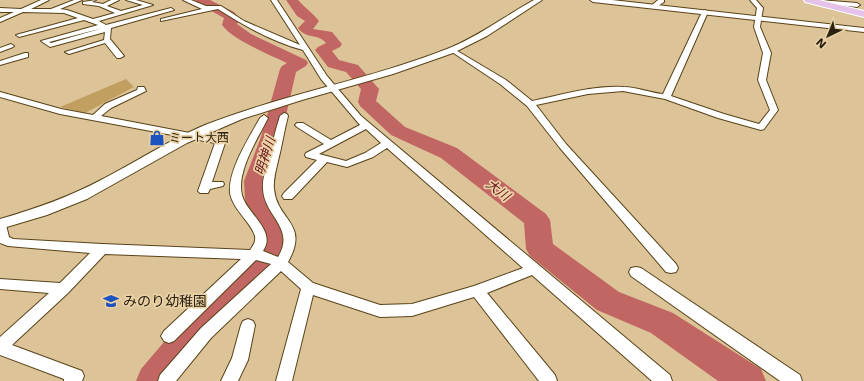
<svg xmlns="http://www.w3.org/2000/svg" width="864" height="381" viewBox="0 0 864 381" font-family="'DejaVu Sans','Noto Sans JP',sans-serif">
<style>
.green{fill:#c09f60}
.lines{fill:none;stroke-linecap:round;stroke-linejoin:round}
.river{fill:#c26664;fill-rule:evenodd}
.minor-casing{stroke:#584319;stroke-width:2}
.tertiary-casing{stroke:#584319;stroke-width:2}
.primary-casing{stroke:#fff;stroke-width:2}
.minor{fill:#fff;fill-rule:evenodd}
.tertiary{fill:#fff;fill-rule:evenodd}
.primary{fill:#e4c2e9;fill-rule:evenodd}
.labels{text-anchor:middle;dominant-baseline:central;stroke-width:3.5;stroke-linejoin:round;paint-order:stroke}
.poi-label{font-size:12px;fill:#2a2110;stroke:#ead1a5;text-anchor:start}
.water-label{font-size:13px;font-style:italic;fill:#630d16;stroke:#ead1a5}
.near-poi-label{font-size:14px;fill:#2a2110;stroke:#ead1a5;text-anchor:start}
</style>
<rect width="100%" height="100%" fill="#ddc498"/>
<polygon class="green" points="126,79 134,87 85,113 60,107"/>
<g class="lines">
<g class="river">
<path d="M195,0h15l24,12 6,7 -3,5 14,10 55,26 2,3 -2,3 -10,6 -15,65 -13,44 1,18 21,41 -3,11 -22,30 -60,61 -29,39h-40l5,-12 40,-47 64,-57 15,-18 2,-7 -17,-41 -1,-18 17,-44 19,-68 2,-3 5,-3c-17,-8 -54,-23 -65,-38l2,-7 -27,-15z"/>
<path d="M286,0h12c7,8 15,13 21,21l-6,8 19,3 10,12 -2,3 -8,4 7,9 19,5 21,24 -3,12 29,26 52,21 89,66 4,6 3,24 66,48 54,21 88,56 5,12h-48l-67,-48 -54,-23 -67,-54 -4,-7 -2,-26 -83,-65 -50,-23 -31,-29 -2,-4 3,-13 -15,-17 -18,-5 -13,-17 3,-3 8,-4c-8,-10 -19,-3 -28,-15l7,-7 -8,-5z"/>
</g>
<defs>
<g id="minor">
<path d="M41,0h8l-18,9h20l23,-9h8l-22,9 7,1 26,9 22,-6 -16,-7 -16,-2v-2l13,-2 -4,2 11,2 8,-4h8l-12,6 14,5 22,-6 -17,-5h10l17,5 -54,16 7,4 65,-17 3,2 -63,18 -1,11 14,17 -4,2h-3l-12,-15 -36,11 -4,-2 39,-12 1,-8 -55,15 -9,-6 57,-16 -14,-5 -65,17 -3,-2 62,-17 -14,-5 -41,-1 -23,10v-4l14,-6h-14v-4l21,1zM103,28l-52,15 -2,-1z"/>
<path d="M183,0h8l15,6h15l23,15 56,24 -29,-45h6l50,76 34,40 309,259 2,6h-20l-120,-106 -45,18 68,82 2,6h-18l-65,-84 -62,19 -32,1 -67,-22 -21,86h-16l25,-92 -20,-18 -70,67 -35,43h-18l2,-6 41,-47 70,-64 -15,-4 -82,81 -5,2 -5,-2 -3,-5 3,-5 77,-72 -136,-5 -37,39 -56,52 70,26 2,5 -2,5h-18v-2l-64,-24v-18l49,-44 -49,-4v-10l60,4 30,-30 -82,-7 -8,-3v-23l5,1 4,16 4,2 89,5 148,6c3,-4 6,-8 5,-14 -4,-14 -22,-26 -25,-43 -2,-23 19,-55 30,-75l4,-3 4,3c-10,20 -32,54 -26,77 5,19 35,36 21,56l15,6c18,-29 -14,-41 -15,-68 -1,-10 3,-19 5,-28 4,-15 7,-30 12,-45l4,-3 3,1 1,2c-4,15 -6,30 -10,45 -2,9 -5,19 -4,28 3,32 36,34 14,73l25,21 67,22 32,-1 62,-18 49,-18 -136,-120 -14,9 -26,10 -20,-5 -35,37h-8l-2,-3 2,-3 33,-33 -11,-3 -1,-2 1,-2 18,-9 -27,-17 -2,-2 2,-2h6l28,17 29,-15 -39,-46 -18,-29c-30,-8 -59,-24 -85,-41l-57,12v-2l41,-10zM366,129l15,14 -16,10 -19,8 -27,-7z"/>
<polygon points="658,0 664,0 664,2 655,8 651,8 651,6"/>
<path d="M750,0h6l7,8 -3,19 11,26 -5,27 12,30 -14,19 -3,1 -43,-12 -53,-19 -42,-8 -35,3 -52,11 30,39 110,120 2,4 -2,4 -5,1 -5,-1 -106,-124 -33,-42 -27,-22 -51,-34 5,-1 52,31 26,21c30,-6 61,-16 92,-14 13,0 26,6 39,7l39,-82 3,-2 3,2 -37,84 53,18 35,10 11,-14 -12,-30 5,-27 -9,-26 3,-19z"/>
<polygon points="819,0 857,3 860,5 857,7 822,3 817,4 814,2"/>
<polygon points="11,44 14,46 13,47 0,52 0,48"/>
<polygon points="25,53 28,53 28,57 0,65 0,61"/>
<polygon points="138,87 144,87 146,91 111,108 101,116 221,139 225,143 212,182 223,182 224,184 223,186 210,189 208,193 200,193 198,191 215,143 60,114 0,97 0,92 61,109 93,115 105,104 137,90"/>
<polygon points="636,267 641,268 800,375 802,381 780,381 631,276 629,272 631,268"/>
<polygon points="248,319 253,321 255,325 248,360 238,381 221,381 232,358 241,325 243,321"/>
</g>
<g id="tertiary">
<path d="M534,0h8l-55,36 -34,17 -60,21 -91,26 -60,19 -55,24 -100,56 -40,16 -47,14v-10c35,-10 69,-22 101,-39 35,-18 68,-40 104,-55 79,-31 163,-45 242,-76 31,-12 58,-33 87,-49z"/>
<polygon points="590,0 612,0 864,28 864,32 593,2"/>
</g>
<polygon id="primary" points="804,0 819,0 864,11 864,17 805,2"/>
</defs>
<use href="#minor" class="minor-casing"/>
<use href="#tertiary" class="tertiary-casing"/>
<use href="#primary" class="primary-casing"/>
<use href="#minor" class="minor"/>
<use href="#tertiary" class="tertiary"/>
<use href="#primary" class="primary"/>
</g>
<defs>
<symbol id="shop-bare" viewBox="-9 -9 18 18"><path d="M-5-2.5h2.3a2.7 3.5 0 0 1 5.4 0H5L5.5 6h-11ZM-1.5-2.5h3a1.5 2.3 0 0 0-3 0Z" fill="#1d53bf" stroke="#ead1a5" stroke-width="2.5" paint-order="stroke"/></symbol>
<symbol id="school-bare" viewBox="-9 -9 18 18"><path d="M0-5L7-2L0 1L-7-2ZM-4 1L0 2.5L4 1V4Q0 6-4 4Z" fill="#1d53bf" stroke="#ead1a5" stroke-width="2.5" paint-order="stroke"/></symbol>
</defs>
<g fill-rule="evenodd">
<use href="#shop-bare" x="146" y="127" width="22" height="22"/>
<use href="#school-bare" x="100" y="290" width="22" height="22"/>
</g>
<g class="labels">
<g class="poi-label">
<text x="169" y="138">ミート大西</text>
</g>
<g class="water-label">
<text transform="translate(265 156) rotate(-72)">明神川</text>
<text transform="translate(498 190) rotate(37)">大川</text>
</g>
<g class="near-poi-label">
<text x="123" y="301">みのり幼稚園</text>
</g>
</g>
<g transform="translate(828 36) rotate(223)" stroke="#ead1a5" stroke-width="3" paint-order="stroke">
<path d="M0-3L7 15L0 10L-7 15Z" fill="#2a2110"/>
<text y="-6" font-size="11" font-weight="bold" text-anchor="middle" fill="#2a2110">N</text>
</g>
</svg>
